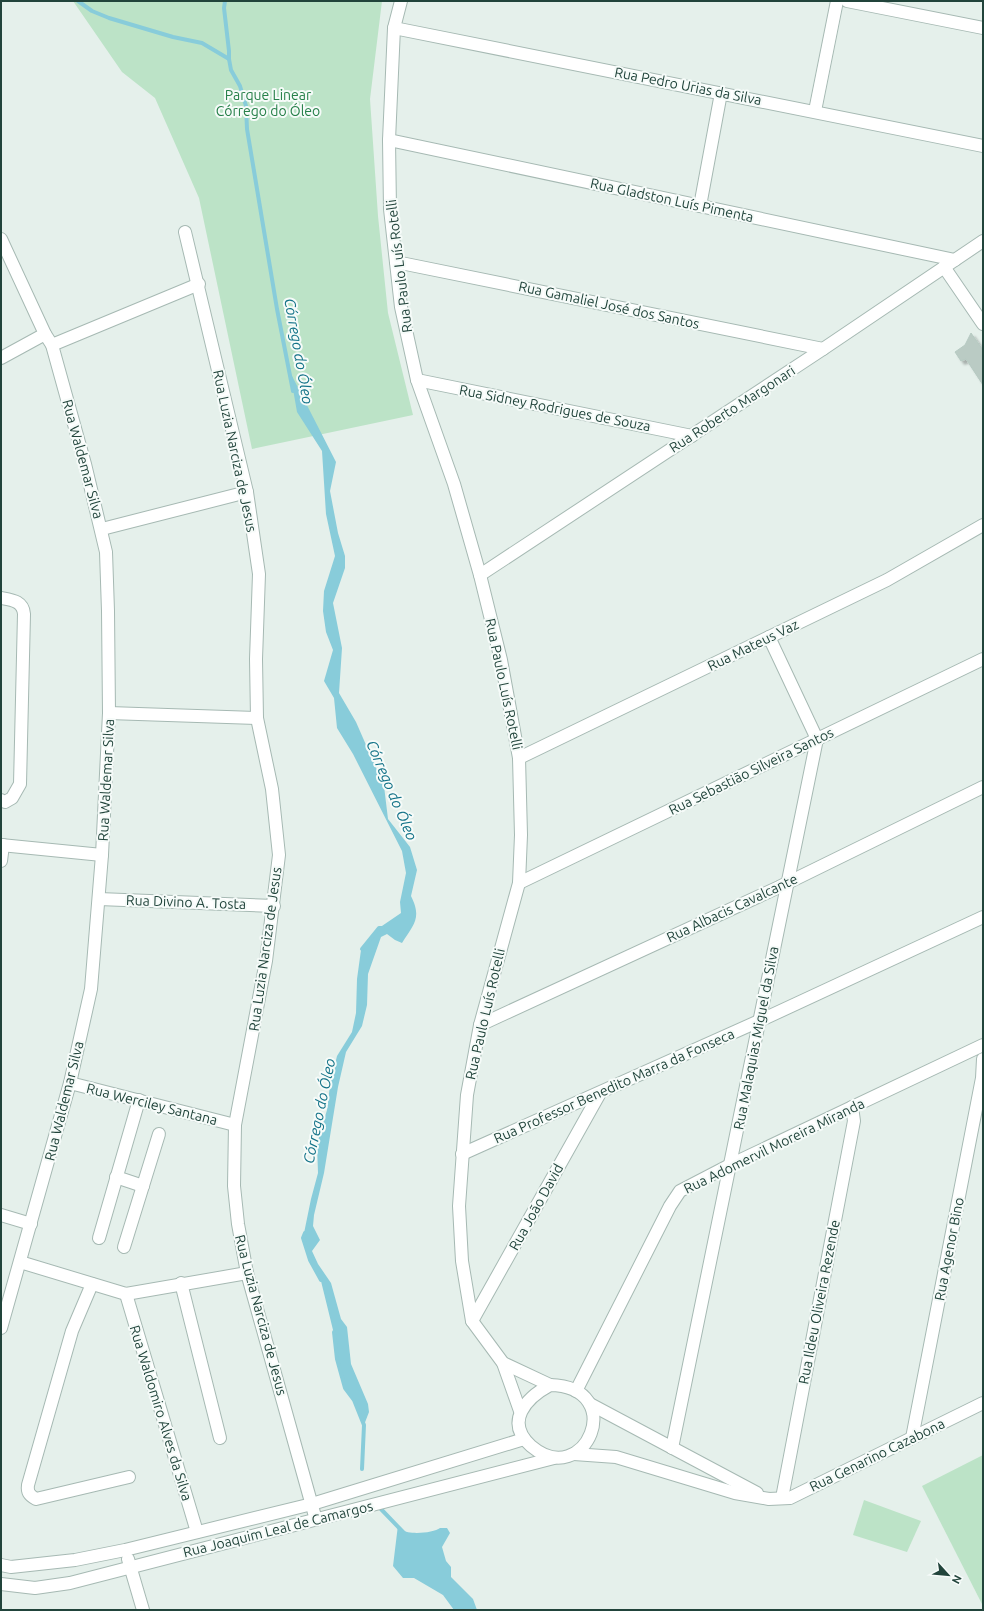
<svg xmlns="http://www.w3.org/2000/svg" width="984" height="1611" viewBox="0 0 984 1611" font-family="Ubuntu,sans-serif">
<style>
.green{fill:#bce3c7}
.water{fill:#88ccda}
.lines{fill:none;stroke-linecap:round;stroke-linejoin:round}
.stream{stroke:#88ccda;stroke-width:4}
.building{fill:#bacbc4;stroke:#b6cac2;filter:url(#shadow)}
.minor-casing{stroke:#a6b9b3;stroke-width:14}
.minor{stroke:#fff;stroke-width:12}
.labels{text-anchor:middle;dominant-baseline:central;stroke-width:4;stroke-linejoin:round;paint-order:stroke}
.street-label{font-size:14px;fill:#21443b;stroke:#f6fbf9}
.park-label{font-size:14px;fill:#27804a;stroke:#f6fbf9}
.water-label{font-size:15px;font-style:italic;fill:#147388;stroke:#f6fbf9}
</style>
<defs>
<filter id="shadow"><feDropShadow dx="3.5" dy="3.5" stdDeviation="1" flood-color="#0004"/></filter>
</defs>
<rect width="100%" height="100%" fill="#e5f0eb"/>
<g class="green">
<polygon points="73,1 382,1 370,99 378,216 388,313 413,415 252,449 199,198 155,98 122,72"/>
<polygon points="983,1455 983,1606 922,1486"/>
<polygon points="864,1500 921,1521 907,1552 853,1535"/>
</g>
<g class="water">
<path d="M290,372l46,90 -6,29 8,42 7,23v12l-12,35 9,45 -3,45 17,29 28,64 4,33 22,28 7,23 -6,26c11,22 3,28 -9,47l-7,-3 -8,-6 -6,3 -13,37 -1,31 -5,21 -16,26 -8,35 -14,86 -10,42 -1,11 7,14 -8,11 6,13 13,19 10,36 6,8 4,37 17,40 1,8 -5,13 -10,-25 -9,-12 -8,-29 -3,-25 -14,-57 -10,-17 -7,-22 8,-39 7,-26 -1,-29 10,-34 3,-25 7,-29 15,-24 4,-19 1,-34 4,-29 18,-22 22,-15 -1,-11 6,-29 -4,-22 -49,-97 -16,-26 -3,-30 -10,-17 9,-31 -7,-18 -3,-21 1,-20 11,-35 -9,-42 -4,-63 -25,-39z"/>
<path d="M398,1525c1,1 2,3 4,5 7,5 32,3 38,-2h7l3,5 -8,14 4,14 5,6v10l22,22 4,11h-23l-11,-15 -29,-17h-11l-10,-12z"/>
</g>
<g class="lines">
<g class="stream">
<polyline points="78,1 92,11 109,18 173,37 202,43 229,59"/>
<polyline points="225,1 224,8 229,51 229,59 231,70 240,86 246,106 247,129 277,309 293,391"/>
<polyline points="362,949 379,928 383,928"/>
<polyline points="305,1233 303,1238 310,1260 321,1280"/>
<polyline points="334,1332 337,1359 345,1388 354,1400 364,1425 362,1469"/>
<polyline points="378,1506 404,1533"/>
</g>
</g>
<polygon class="building" points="971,333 983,350 983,355 981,355 983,362 983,385 966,359 961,361 955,352 965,345"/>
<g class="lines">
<defs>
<g id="minor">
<polyline points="401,1 394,28 389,140 390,209 401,307 417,380 454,484 480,575 501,660 519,758 521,835 519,883 480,1025 467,1095 459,1206 462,1261 472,1321 503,1363 520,1411"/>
<polyline points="847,1 983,28"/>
<polyline points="394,28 983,146"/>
<polyline points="815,111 837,1"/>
<polyline points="389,140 955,260"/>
<polyline points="700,206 721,93"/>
<polyline points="185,232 247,492 259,574 256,659 257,718 272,789 279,855 266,961 235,1125 234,1186 238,1224 247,1273 316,1520"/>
<polyline points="1,239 45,334 52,345 85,464 106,552 108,611 109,713 102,855 91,989 70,1083 1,1328"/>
<polyline points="396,262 823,349"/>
<polyline points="944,267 983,324"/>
<polyline points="52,345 199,284"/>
<polyline points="1,358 45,334"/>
<polyline points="417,380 692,436"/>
<polyline points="102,529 247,492"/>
<polyline points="480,575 823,349 983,241"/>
<path d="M1,598c11,2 22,3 23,16l-4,170 -8,14 -7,4 -4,-2"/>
<polyline points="109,713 257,718"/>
<polyline points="519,758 887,580 983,525"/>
<polyline points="1,845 102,855"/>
<polyline points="1,861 3,845"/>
<polyline points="519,883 983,659"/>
<polyline points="99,899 274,906"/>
<polyline points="480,1025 779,887 983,787"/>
<polyline points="70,1083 235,1125"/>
<polyline points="462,1154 759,1021 983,917"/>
<polyline points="116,1177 143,1186"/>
<polyline points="1,1215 31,1224"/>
<polyline points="99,1238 139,1100"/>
<polyline points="124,1247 159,1134"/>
<polyline points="20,1262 126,1294 247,1273"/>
<polyline points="181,1283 220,1438"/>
<path d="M92,1284l-20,47 -44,154c-1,7 1,10 8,14l93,-22"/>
<polyline points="126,1294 197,1532"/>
<polyline points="472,1321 600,1093"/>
<polyline points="503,1363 550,1385"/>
<path d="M550,1385c80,2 35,107 -19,61 -27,-24 -5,-48 19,-61z"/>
<polyline points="576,1391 670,1206 680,1191 730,1165 983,1045"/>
<polyline points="590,1404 757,1493"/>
<polyline points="912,1438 982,1078 983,1059"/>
<polyline points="672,1448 817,739 769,637"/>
<polyline points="574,1454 616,1457 735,1493 769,1499 790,1498 983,1403"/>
<polyline points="782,1498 854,1121 852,1107"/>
<polyline points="128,1559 143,1610"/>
<polyline points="1,1565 11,1567 75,1560 125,1550 312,1504 524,1439"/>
<polyline points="1,1584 35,1588 70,1583 554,1458"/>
</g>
</defs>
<use href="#minor" class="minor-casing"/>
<use href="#minor" class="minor"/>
</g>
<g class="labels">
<g class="street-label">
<text transform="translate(688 86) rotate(11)">Rua Pedro Urias da Silva</text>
<text transform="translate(672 200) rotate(12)">Rua Gladston Luís Pimenta</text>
<text transform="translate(399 266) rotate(-97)">Rua Paulo Luís Rotelli</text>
<text transform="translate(609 305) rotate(12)">Rua Gamaliel José dos Santos</text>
<text transform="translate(555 408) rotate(11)">Rua Sidney Rodrigues de Souza</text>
<text transform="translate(732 409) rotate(-33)">Rua Roberto Margonari</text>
<text transform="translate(235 451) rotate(78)">Rua Luzia Narciza de Jesus</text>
<text transform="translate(83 459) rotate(75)">Rua Waldemar Silva</text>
<text transform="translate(753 645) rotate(-26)">Rua Mateus Vaz</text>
<text transform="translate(504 684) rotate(78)">Rua Paulo Luís Rotelli</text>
<text transform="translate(751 771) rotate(-26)">Rua Sebastião Silveira Santos</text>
<text transform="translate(106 780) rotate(-87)">Rua Waldemar Silva</text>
<text transform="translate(186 902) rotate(2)">Rua Divino A. Tosta</text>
<text transform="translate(732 908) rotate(-25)">Rua Albacis Cavalcante</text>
<text transform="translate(265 949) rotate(-82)">Rua Luzia Narciza de Jesus</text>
<text transform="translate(485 1014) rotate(-77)">Rua Paulo Luís Rotelli</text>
<text transform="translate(756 1038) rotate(-79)">Rua Malaquias Miguel da Silva</text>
<text transform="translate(614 1086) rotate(-24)">Rua Professor Benedito Marra da Fonseca</text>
<text transform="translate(64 1101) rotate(-76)">Rua Waldemar Silva</text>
<text transform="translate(152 1104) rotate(14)">Rua Werciley Santana</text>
<text transform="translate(774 1146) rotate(-26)">Rua Adomervil Moreira Miranda</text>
<text transform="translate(536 1207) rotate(-61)">Rua João David</text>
<text transform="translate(949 1249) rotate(-79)">Rua Agenor Bino</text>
<text transform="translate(819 1302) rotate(-79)">Rua Ildeu Oliveira Rezende</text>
<text transform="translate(261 1315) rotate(75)">Rua Luzia Narciza de Jesus</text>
<text transform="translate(161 1413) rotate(73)">Rua Waldomiro Alves da Silva</text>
<text transform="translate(877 1455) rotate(-26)">Rua Genarino Cazabona</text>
<text transform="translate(278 1529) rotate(-14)">Rua Joaquim Leal de Camargos</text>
</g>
<g class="park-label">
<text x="268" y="95">Parque Linear<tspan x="268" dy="16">Córrego do Óleo</tspan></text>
</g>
<g class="water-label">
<text transform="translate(299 351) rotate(80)">Córrego do Óleo</text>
<text transform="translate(392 790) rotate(67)">Córrego do Óleo</text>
<text transform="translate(319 1111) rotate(-78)">Córrego do Óleo</text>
</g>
</g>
<rect width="984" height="1611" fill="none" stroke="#21443b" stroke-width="4"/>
<g transform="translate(948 1575) rotate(117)" stroke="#f6fbf9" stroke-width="3" paint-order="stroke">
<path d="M0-3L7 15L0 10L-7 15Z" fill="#21443b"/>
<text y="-6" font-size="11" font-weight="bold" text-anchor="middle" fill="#21443b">N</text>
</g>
</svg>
